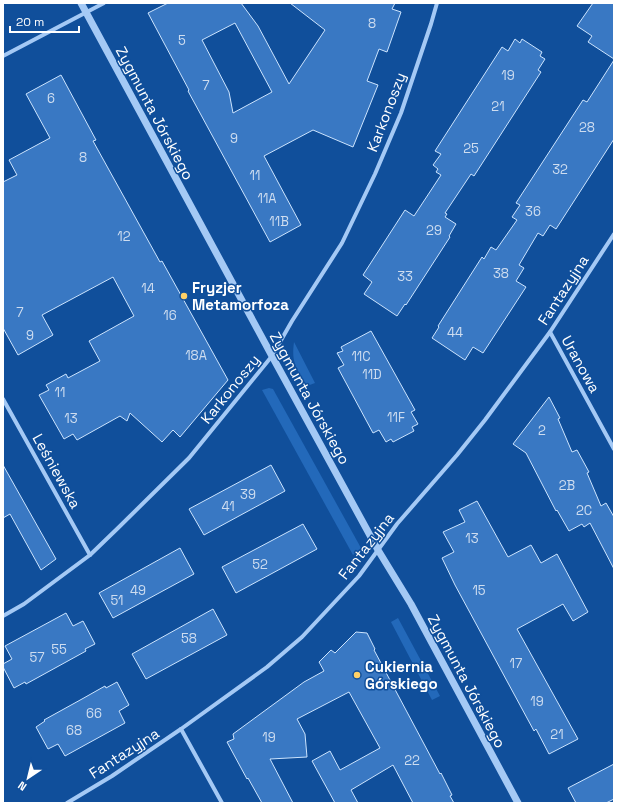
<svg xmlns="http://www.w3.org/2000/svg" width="617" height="806" viewBox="0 0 617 806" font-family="'Space Grotesk',sans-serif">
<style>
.green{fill:#2369ba}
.building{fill:#3978c3;stroke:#cce4fe;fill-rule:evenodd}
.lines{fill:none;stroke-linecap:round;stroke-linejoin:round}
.minor{stroke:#a4c9f5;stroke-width:4}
.tertiary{stroke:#a4c9f5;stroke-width:7}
.poi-dot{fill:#ffd167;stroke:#104f9b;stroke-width:1.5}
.labels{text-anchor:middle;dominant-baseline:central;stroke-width:3;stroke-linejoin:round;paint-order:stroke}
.number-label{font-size:13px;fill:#ceddf0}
.street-label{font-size:15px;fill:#fff;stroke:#104f9b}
.poi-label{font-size:15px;font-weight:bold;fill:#fff;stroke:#104f9b;text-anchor:start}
</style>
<rect width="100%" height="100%" fill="#104f9b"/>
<g class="green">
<path d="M294,342l21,41 -8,3c-10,-18 -16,-22 -13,-44z"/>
<polygon points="269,388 273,389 361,548 353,555 262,390"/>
<polygon points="398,618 440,696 432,700 391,622"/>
</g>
<g class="building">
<path d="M168,3h73l17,23 31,58 36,-54 -35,-27h105l-3,6 9,3 -14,40 -8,-3 -12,32 11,4 -25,62 -40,-17 -49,26 37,69 -31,17 -82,-151 1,-1 -41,-77zM235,23l37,69 -39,21 -4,-21 -27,-52z"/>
<polygon points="593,3 614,3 614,59 588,42 592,36 577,26"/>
<polygon points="515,39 520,43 522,39 542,52 540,56 545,59 538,70 541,72 474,176 471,174 445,213 447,214 445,217 456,224 449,236 450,237 406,305 405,304 397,316 364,294 372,282 363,275 405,210 414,216 441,175 436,172 438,169 433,165 441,154 435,151 502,47 508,51"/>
<polygon points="614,60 614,139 556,229 550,225 543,236 538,233 519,265 524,268 516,281 526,287 483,353 473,347 465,360 432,338 439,327 438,326 482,257 484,259 491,247 496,250 517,220 512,217 520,205 516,203 583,100 587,102"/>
<polygon points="61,75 96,140 93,141 160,262 162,261 228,380 180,437 173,430 162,442 130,413 127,421 120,416 77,440 73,434 64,439 39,395 49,390 46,385 66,374 68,378 100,361 89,341 134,316 113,277 42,315 53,335 18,355 3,328 3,182 17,175 9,160 50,138 26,94"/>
<polygon points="371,331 415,410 411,412 418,424 412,427 414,431 393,442 391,439 386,442 379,430 373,433 338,368 344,365 337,353 343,351 341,347"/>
<polygon points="549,397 560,418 558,419 572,452 577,450 589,472 587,473 601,506 606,503 614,517 614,569 590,523 584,527 582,524 569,531 557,510 556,511 526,453 513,444"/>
<polygon points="3,465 56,559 41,570 10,514 3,518"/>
<polygon points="271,465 285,491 204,535 189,509"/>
<polygon points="477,501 508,557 531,545 541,563 557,554 588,612 573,621 563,604 517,629 578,739 549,754 536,729 534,731 455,585 442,558 454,552 443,532 465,522 459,510"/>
<polygon points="303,524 317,549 236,593 222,567"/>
<polygon points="180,548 194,574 113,618 99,593"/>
<polygon points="213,609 227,635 146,679 132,654"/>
<polygon points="66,613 73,626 83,621 95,644 85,649 86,651 26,684 25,682 14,688 3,667 3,664 12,659 5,646"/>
<polygon points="356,632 367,633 375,649 374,650 440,774 441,773 452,795 450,796 454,803 413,803 393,765 351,790 358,803 335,803 312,761 330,751 340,770 380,748 349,692 297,719 305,734 307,757 270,759 293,803 262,803 248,778 247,779 227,742 234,739 233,734 304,682 324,671 319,662 331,650 335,653"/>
<polygon points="117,682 129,705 119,711 125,723 65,756 58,744 48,749 36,727 45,721 44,720 82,699 105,686 106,688"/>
<polygon points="614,764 614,799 606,803 576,803 568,788"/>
</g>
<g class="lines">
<g class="minor">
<polyline points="3,56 104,3"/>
<polyline points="550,332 614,449"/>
<polyline points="3,399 90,555"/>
<polyline points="3,616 24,604 90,555 118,528 189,458 272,356 292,321 342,243 375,174 401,113 431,24 437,3"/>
<polyline points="181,729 222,803"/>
<polyline points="67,803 112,776 181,729 267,667 302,637 359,576 397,524 457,455 485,420 550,332 614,234"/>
</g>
<polyline class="tertiary" points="81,3 272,356 378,550 411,604 518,803"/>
</g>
<g class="poi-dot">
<circle cx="184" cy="296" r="4"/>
<circle cx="357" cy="675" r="4"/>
</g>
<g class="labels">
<g class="number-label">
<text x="372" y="23">8</text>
<text x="182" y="40">5</text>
<text x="508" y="75">19</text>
<text x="206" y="85">7</text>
<text x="51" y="98">6</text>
<text x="498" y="106">21</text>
<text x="587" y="127">28</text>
<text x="234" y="138">9</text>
<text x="471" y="148">25</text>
<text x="83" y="157">8</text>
<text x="560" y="169">32</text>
<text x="255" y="175">11</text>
<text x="267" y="198">11A</text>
<text x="533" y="211">36</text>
<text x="279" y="221">11B</text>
<text x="434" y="230">29</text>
<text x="124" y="236">12</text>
<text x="501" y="273">38</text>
<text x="405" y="276">33</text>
<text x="148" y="288">14</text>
<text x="20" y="312">7</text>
<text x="170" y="315">16</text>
<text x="455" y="332">44</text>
<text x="30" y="335">9</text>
<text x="196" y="355">18A</text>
<text x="361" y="356">11C</text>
<text x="372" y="374">11D</text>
<text x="60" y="392">11</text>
<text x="396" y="417">11F</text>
<text x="71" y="418">13</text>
<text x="542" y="430">2</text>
<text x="567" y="485">2B</text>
<text x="248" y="494">39</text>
<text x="228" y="506">41</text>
<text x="584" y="510">2C</text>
<text x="472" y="538">13</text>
<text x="260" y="564">52</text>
<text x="138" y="590">49</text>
<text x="479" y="590">15</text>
<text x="117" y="600">51</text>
<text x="189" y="638">58</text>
<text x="59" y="649">55</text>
<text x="37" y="657">57</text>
<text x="516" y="663">17</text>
<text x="537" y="701">19</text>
<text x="94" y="713">66</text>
<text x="74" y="730">68</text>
<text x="557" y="734">21</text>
<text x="269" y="737">19</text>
<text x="412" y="760">22</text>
</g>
<g class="street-label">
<text transform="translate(386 112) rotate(-69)">Karkonoszy</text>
<text transform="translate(155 113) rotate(62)">Zygmunta Jórskiego</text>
<text transform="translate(563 290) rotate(-57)">Fantazyjna</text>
<text transform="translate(581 364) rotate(61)">Uranowa</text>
<text transform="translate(230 389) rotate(-51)">Karkonoszy</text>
<text transform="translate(310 398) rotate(61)">Zygmunta Jórskiego</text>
<text transform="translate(57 471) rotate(61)">Leśniewska</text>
<text transform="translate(366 546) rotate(-52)">Fantazyjna</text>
<text transform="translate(467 681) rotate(62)">Zygmunta Jórskiego</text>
<text transform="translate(124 753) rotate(-33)">Fantazyjna</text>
</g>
<g class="poi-label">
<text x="192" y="287">Fryzjer<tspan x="192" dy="17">Metamorfoza</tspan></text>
<text x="365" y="666">Cukiernia<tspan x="365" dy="17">Górskiego</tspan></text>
</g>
</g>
<rect width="617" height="806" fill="none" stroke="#ffffff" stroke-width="8"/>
<g transform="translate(28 778) rotate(215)" stroke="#104f9b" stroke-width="3" paint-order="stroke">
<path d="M0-3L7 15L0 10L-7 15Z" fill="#ffffff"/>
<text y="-6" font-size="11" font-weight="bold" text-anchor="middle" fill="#ffffff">N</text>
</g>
<path d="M10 26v6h69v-6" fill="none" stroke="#ffffff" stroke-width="2"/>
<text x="16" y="26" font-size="12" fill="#ffffff" stroke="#104f9b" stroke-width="3" paint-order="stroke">20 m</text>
</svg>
